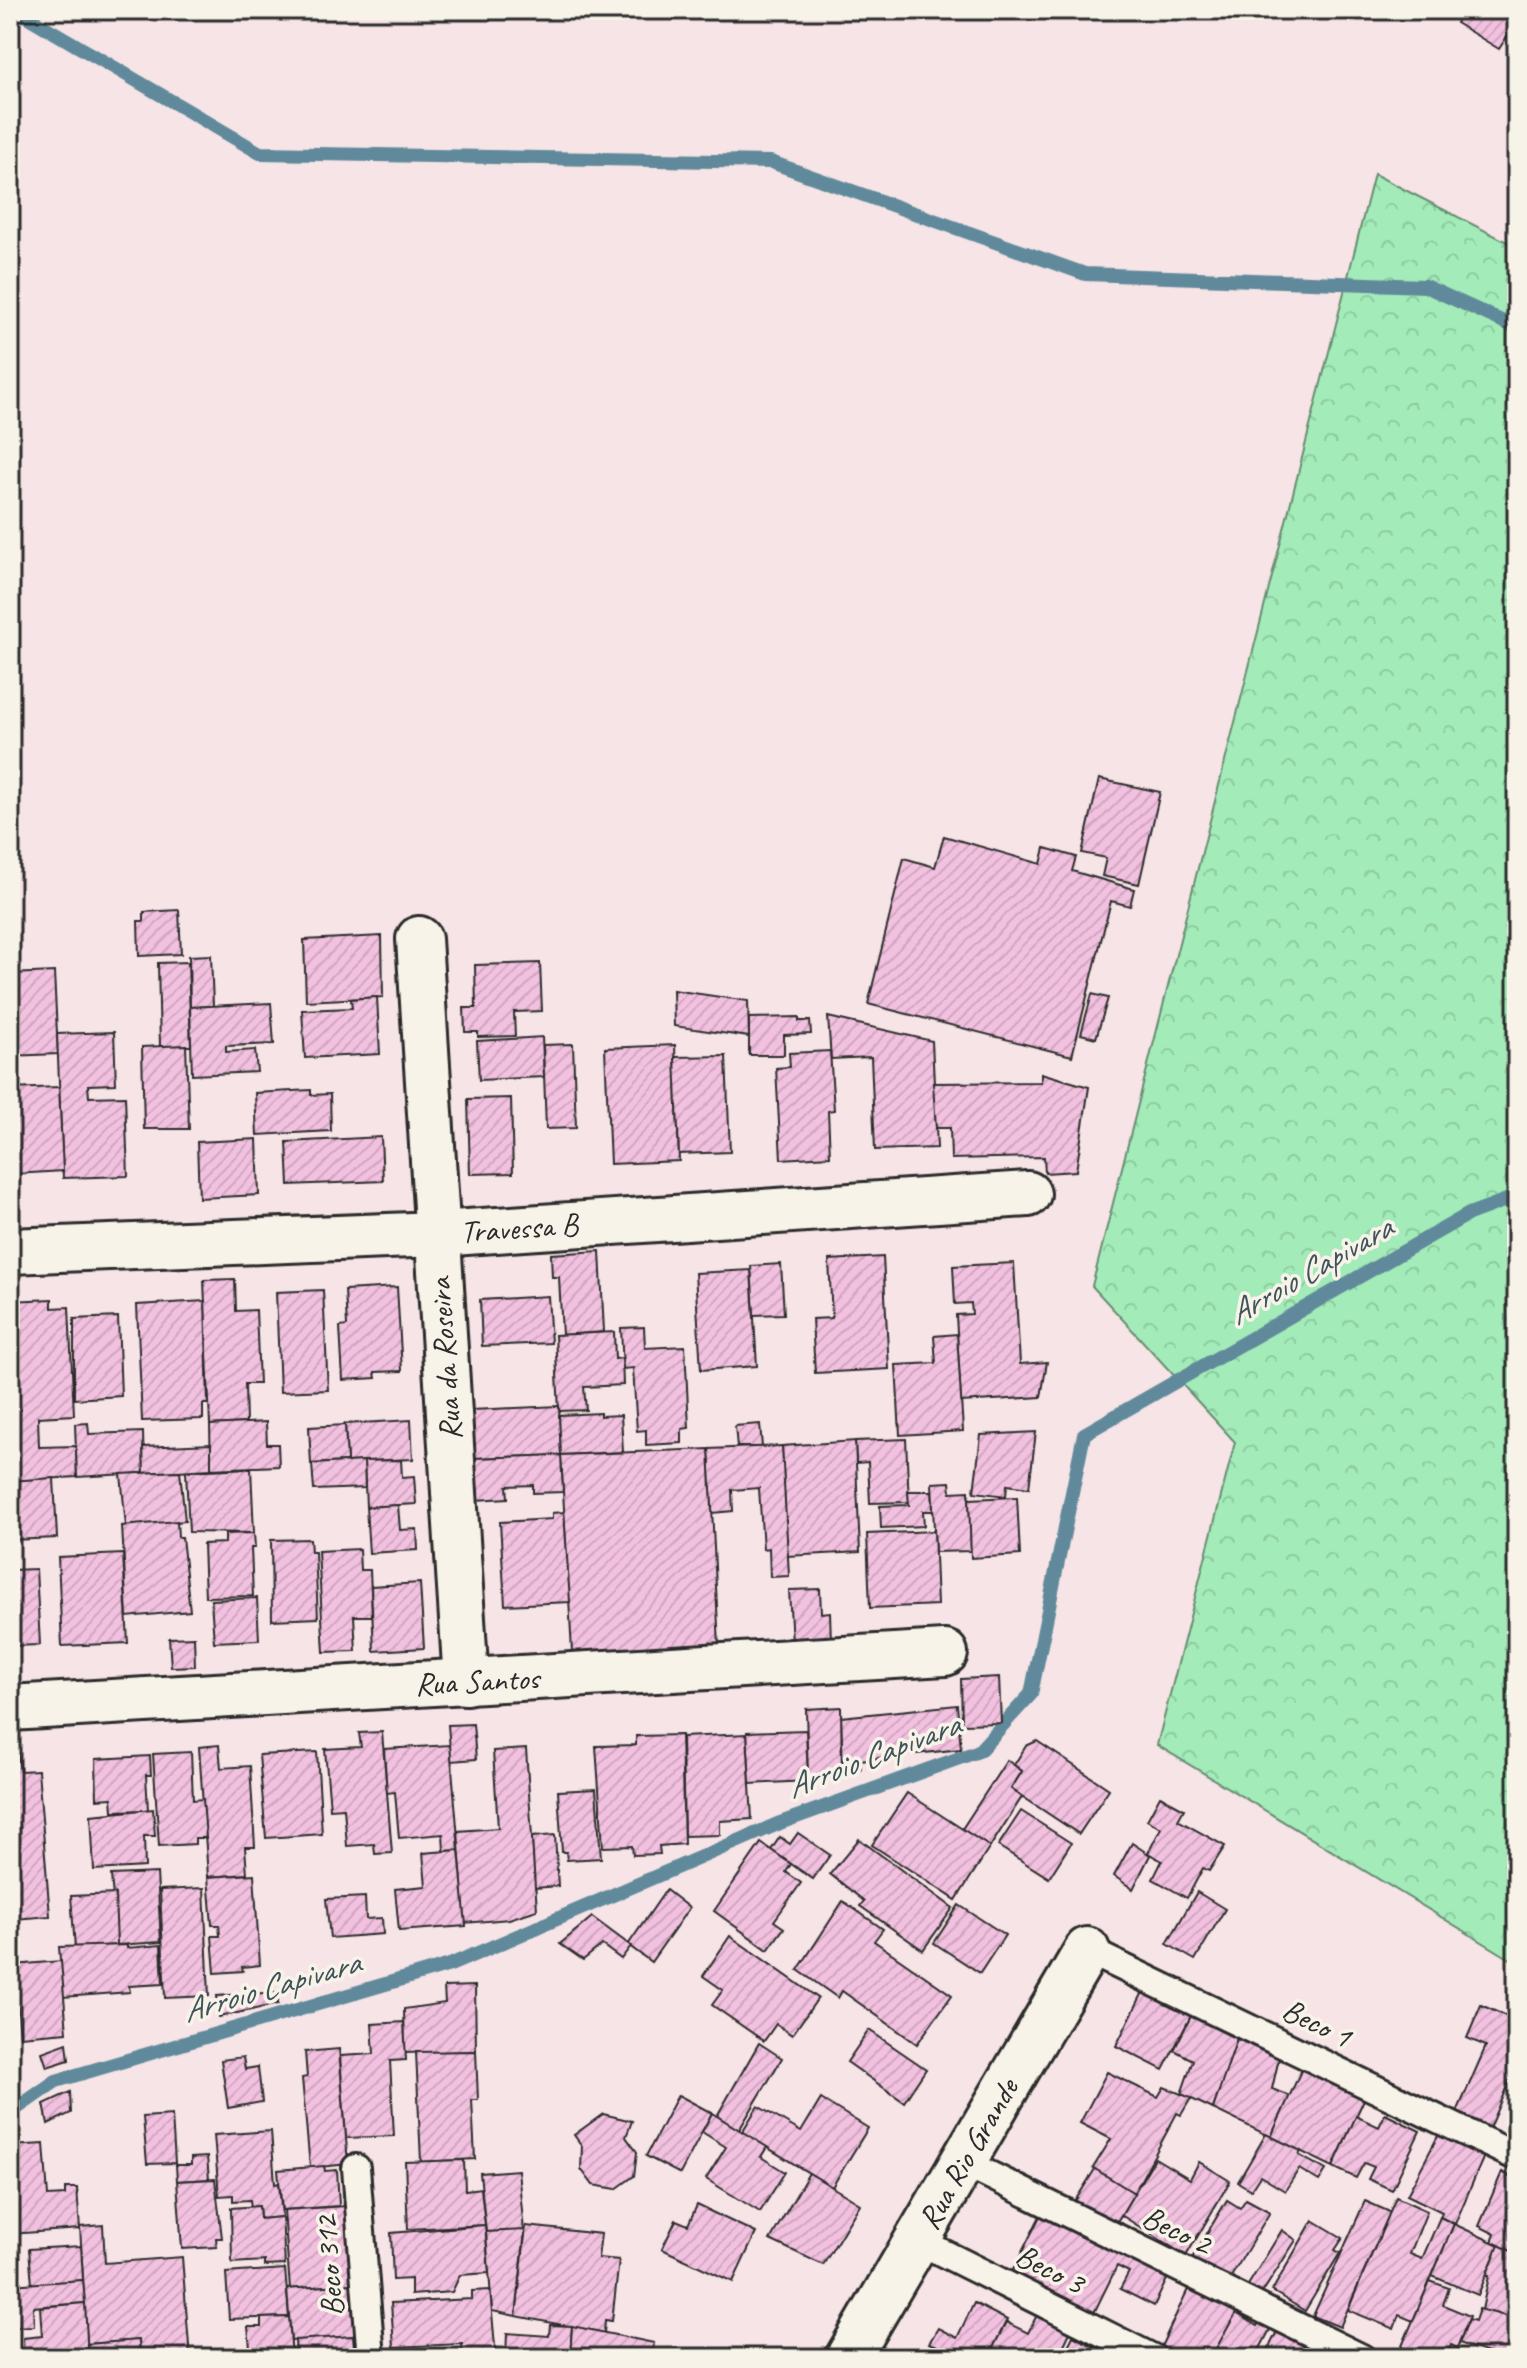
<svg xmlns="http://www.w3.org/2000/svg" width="1527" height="2368" viewBox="0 0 1527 2368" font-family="Caveat,sans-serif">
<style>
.forest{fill:url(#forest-crowns);stroke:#678c72;stroke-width:2}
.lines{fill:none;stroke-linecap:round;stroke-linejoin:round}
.stream{stroke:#608a9b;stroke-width:14}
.building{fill:url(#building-hatch);stroke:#2b2b2b;stroke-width:2}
.service-casing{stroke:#2b2b2b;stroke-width:32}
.minor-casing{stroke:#2b2b2b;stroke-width:50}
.service{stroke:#f7f3e8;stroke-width:26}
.minor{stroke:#f7f3e8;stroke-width:44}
.labels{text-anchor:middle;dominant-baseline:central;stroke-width:7;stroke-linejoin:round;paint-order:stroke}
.street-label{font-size:32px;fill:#2b2b2b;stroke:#f7f3e8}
.water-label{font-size:34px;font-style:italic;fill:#41535a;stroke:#f7f3e8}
</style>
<defs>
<pattern id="forest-crowns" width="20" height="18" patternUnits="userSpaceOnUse" patternTransform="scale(2)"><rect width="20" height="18" fill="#a3ecb9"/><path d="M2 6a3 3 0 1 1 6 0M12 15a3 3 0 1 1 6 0" fill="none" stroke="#8ccb9f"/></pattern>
<pattern id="building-hatch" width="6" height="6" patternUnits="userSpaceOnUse" patternTransform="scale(2)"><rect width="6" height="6" fill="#f3c1e0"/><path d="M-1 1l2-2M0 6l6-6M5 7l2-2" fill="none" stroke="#d0a6c0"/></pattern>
</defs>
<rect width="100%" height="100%" fill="#f6e4e6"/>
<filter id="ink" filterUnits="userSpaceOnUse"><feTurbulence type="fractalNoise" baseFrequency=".0125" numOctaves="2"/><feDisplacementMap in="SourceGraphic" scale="16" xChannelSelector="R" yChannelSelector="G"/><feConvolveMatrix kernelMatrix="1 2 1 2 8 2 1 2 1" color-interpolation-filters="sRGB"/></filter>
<g filter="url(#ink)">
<polygon class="forest" points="1374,174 1517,247 1517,1963 1157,1745 1235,1442 1092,1286"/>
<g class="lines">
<g class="stream">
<polyline points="16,10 260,153 771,162 1085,274 1425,286 1517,328"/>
<polyline points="10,2113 56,2081 450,1965 780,1823 979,1751 1031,1694 1084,1434 1469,1214 1517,1196"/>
</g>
</g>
<g class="building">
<polygon points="1463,10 1512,10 1517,13 1517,21 1499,49 1456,23"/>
<polygon points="1099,779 1160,792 1139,884 1102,876 1106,858 1082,853"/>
<polygon points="944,836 1041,864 1045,848 1076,857 1072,871 1134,889 1130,906 1111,901 1072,1056 868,1004 904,858 935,867"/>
<polygon points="179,910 181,954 139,956 138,921 144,921 144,912"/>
<polygon points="382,936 383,997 306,1001 304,940"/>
<polygon points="211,955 213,1006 190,1007 189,956"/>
<polygon points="188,962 191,1046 160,1046 158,963"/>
<polygon points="540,963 542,1011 514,1012 515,1036 478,1037 478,1032 465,1032 464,1008 476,1008 475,965"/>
<polygon points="54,972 58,1054 10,1056 10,974"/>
<polygon points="673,990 748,1001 749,1037 674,1026"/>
<polygon points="1092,994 1108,998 1096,1038 1081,1034"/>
<polygon points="377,997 380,1054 305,1058 302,1010 352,1008 351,999"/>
<polygon points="271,1003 274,1044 226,1046 226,1052 255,1050 257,1072 192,1075 190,1007"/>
<polygon points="799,1017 799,1021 810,1021 811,1034 784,1035 784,1055 749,1055 749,1018"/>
<polygon points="828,1017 932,1041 937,1148 875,1150 871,1057 831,1059"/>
<polygon points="114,1032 116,1084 88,1085 89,1097 125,1096 128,1176 63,1178 57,1034"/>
<polygon points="542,1037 544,1077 479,1080 477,1041"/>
<polygon points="573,1044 576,1128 546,1129 543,1045"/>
<polygon points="186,1045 189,1129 144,1129 142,1047"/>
<polygon points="675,1045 679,1161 610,1164 605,1048"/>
<polygon points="830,1051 834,1110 828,1111 830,1156 781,1159 776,1068 790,1067 789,1053"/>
<polygon points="726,1056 730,1152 679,1154 675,1057"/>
<polygon points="1041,1073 1089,1087 1076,1171 1045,1173 1044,1157 951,1159 950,1128 936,1128 933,1083 1041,1082"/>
<polygon points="59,1087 63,1171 15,1174 11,1089"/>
<polygon points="311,1090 311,1095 330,1094 331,1131 257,1135 255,1093"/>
<polygon points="511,1098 513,1173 470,1174 468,1099"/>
<polygon points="381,1137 383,1181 289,1185 287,1142"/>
<polygon points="257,1139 259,1195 199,1198 197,1142"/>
<polygon points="600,1251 604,1332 562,1335 559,1277 552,1277 551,1254"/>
<polygon points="883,1257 889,1369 815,1373 812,1319 832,1318 829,1260"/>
<polygon points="1014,1263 1020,1364 1047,1362 1041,1397 961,1402 956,1315 972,1314 971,1303 955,1304 953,1266"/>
<polygon points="781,1264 784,1314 754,1315 751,1266"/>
<polygon points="751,1270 757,1366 701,1370 695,1273"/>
<polygon points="235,1279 236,1311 256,1310 259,1384 245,1384 246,1423 210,1425 204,1280"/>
<polygon points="397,1287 402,1371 375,1372 376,1378 343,1380 340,1327 347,1326 345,1290"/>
<polygon points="323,1290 328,1390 280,1392 276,1292"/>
<polygon points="548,1296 551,1343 482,1346 480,1300"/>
<polygon points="52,1299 52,1308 69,1307 74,1415 38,1417 39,1447 76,1446 77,1477 10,1481 10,1301"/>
<polygon points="205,1301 208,1404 203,1404 203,1419 142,1421 137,1305"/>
<polygon points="118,1317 121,1396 74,1399 74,1319"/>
<polygon points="644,1327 645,1348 685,1346 689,1428 682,1429 682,1443 646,1445 646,1430 637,1431 633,1368 623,1369 621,1328"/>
<polygon points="614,1332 615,1359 622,1358 623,1385 584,1387 586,1410 559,1411 555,1335"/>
<polygon points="957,1334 963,1431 900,1435 896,1365 936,1363 934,1336"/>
<polygon points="559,1406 561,1455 474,1458 472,1410"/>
<polygon points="600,1413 600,1416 621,1415 623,1452 561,1455 559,1415"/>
<polygon points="411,1420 413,1459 347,1462 345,1424"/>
<polygon points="266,1422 267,1444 278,1444 279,1466 211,1469 210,1425"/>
<polygon points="88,1423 89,1434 143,1432 144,1473 77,1477 75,1424"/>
<polygon points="760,1424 762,1447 737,1447 735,1426"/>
<polygon points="345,1425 347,1462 311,1464 309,1427"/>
<polygon points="1036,1432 1029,1488 1007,1485 1006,1496 974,1492 981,1435"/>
<polygon points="906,1439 909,1502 870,1503 868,1462 856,1463 855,1441"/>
<polygon points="855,1441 860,1552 787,1556 782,1446"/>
<polygon points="211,1444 211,1469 144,1473 143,1447"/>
<polygon points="782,1446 789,1576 770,1577 769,1548 763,1549 759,1488 732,1490 733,1511 712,1513 709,1449"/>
<polygon points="709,1449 719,1646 572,1652 561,1455"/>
<polygon points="561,1455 563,1492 533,1493 533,1485 507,1486 508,1498 476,1500 474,1458"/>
<polygon points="401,1460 402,1477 414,1476 416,1504 366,1507 364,1461"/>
<polygon points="364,1461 365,1488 314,1490 312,1464"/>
<polygon points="251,1468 254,1533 189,1532 186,1471"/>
<polygon points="180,1471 185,1521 126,1527 121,1474"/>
<polygon points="54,1478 57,1538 11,1540 10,1481"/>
<polygon points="950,1482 951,1492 969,1491 971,1551 935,1552 932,1483"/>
<polygon points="908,1491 932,1491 933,1511 923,1511 924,1526 881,1528 880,1506 909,1505"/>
<polygon points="1017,1497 1020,1555 971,1558 969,1499"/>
<polygon points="398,1505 400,1530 417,1529 418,1550 369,1553 366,1507"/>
<polygon points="564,1512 570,1602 505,1605 500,1522 552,1519 552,1513"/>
<polygon points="177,1521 178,1537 182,1537 190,1611 127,1617 122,1526"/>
<polygon points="934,1531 937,1605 870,1608 867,1534"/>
<polygon points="254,1533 255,1548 251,1548 253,1596 205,1597 203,1544 225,1543 225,1534"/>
<polygon points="310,1539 311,1552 315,1552 318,1618 272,1620 271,1540"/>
<polygon points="359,1549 360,1570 370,1570 372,1616 354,1616 356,1651 324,1652 318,1551"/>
<polygon points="123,1554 128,1643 62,1646 58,1557"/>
<polygon points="36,1569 40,1645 10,1646 10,1570"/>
<polygon points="420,1583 424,1648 374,1651 371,1586"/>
<polygon points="820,1589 821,1613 830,1612 831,1642 792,1643 789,1590"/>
<polygon points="257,1598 259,1640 214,1642 211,1600"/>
<polygon points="194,1637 195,1666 171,1667 169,1638"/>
<polygon points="999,1677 1001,1723 962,1724 961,1679"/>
<polygon points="957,1705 961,1749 860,1760 861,1769 843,1770 841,1717"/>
<polygon points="841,1707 842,1776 808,1779 806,1709"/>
<polygon points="473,1724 476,1759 451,1761 448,1725"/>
<polygon points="806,1730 808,1781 750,1784 747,1732"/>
<polygon points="382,1732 392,1853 375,1854 374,1844 347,1846 344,1808 330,1809 325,1749 361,1747 359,1733"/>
<polygon points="747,1734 752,1819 720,1821 720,1835 684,1836 682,1737"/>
<polygon points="681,1735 684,1844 659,1846 660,1854 633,1855 632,1846 603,1847 596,1746 636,1745 636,1736"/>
<polygon points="1037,1741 1109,1789 1079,1834 1011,1789 1022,1771 1014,1765 1026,1746"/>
<polygon points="219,1745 221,1768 250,1766 255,1847 245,1847 247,1874 208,1877 199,1747"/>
<polygon points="450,1745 459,1850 444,1851 443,1834 399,1838 395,1792 387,1793 384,1749"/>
<polygon points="17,1746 20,1771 38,1770 50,1916 15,1919 10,1881 10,1747"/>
<polygon points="526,1749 537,1910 509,1919 465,1923 458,1831 498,1828 493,1751"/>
<polygon points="191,1752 193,1800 203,1799 206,1838 195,1838 195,1844 159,1846 153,1754"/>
<polygon points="317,1752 322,1834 266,1838 259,1755"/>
<polygon points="150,1756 151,1775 146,1775 148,1810 113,1811 112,1798 97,1799 96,1759"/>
<polygon points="1007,1760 1022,1771 1011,1789 1022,1797 990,1847 962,1829"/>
<polygon points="596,1789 601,1858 567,1860 566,1852 562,1852 558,1791"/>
<polygon points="907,1793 990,1847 956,1900 872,1845"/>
<polygon points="1160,1796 1184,1809 1178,1820 1225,1846 1209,1871 1203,1868 1187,1898 1153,1879 1162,1861 1148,1853 1161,1828 1147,1820"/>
<polygon points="153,1809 155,1836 144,1836 145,1867 94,1870 91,1815"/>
<polygon points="1021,1811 1071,1843 1049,1878 998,1846"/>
<polygon points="798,1833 830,1855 813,1879 771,1850 780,1837 790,1844"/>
<polygon points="555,1835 558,1886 535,1888 532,1837"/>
<polygon points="859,1839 953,1908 923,1950 860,1906 864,1901 830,1874"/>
<polygon points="761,1843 791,1864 786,1872 801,1883 774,1921 784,1928 768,1950 714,1911"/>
<polygon points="1132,1843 1150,1855 1133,1889 1114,1876"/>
<polygon points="459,1850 466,1926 399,1931 395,1889 426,1886 423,1853"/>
<polygon points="157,1873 161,1942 117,1945 111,1875"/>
<polygon points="254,1874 260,1965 242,1967 243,1971 215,1973 212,1936 220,1936 219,1925 212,1925 208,1877"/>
<polygon points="204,1888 209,1996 165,1998 160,1890"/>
<polygon points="666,1890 689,1908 651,1962 628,1945"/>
<polygon points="1197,1892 1225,1909 1195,1960 1167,1944"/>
<polygon points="115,1894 117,1945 75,1948 71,1896"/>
<polygon points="365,1897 366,1919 382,1918 383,1934 330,1938 326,1899"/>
<polygon points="843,1901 883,1929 874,1941 952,1995 917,2044 842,1991 838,1998 798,1970"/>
<polygon points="959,1905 1005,1935 980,1973 934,1943"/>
<polygon points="592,1917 631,1946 621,1959 602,1945 583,1960 560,1944"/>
<polygon points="730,1936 818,1998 792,2035 776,2024 764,2041 712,2005 723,1990 703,1976"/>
<polygon points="127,1945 127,1948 161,1945 163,1984 129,1986 130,1992 63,1997 59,1947"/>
<polygon points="61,1961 67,2032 20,2036 14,1965"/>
<polygon points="475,1986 476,2051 405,2053 404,2009 445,2003 444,1987"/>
<polygon points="278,1992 278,2004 219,2017 217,1996"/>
<polygon points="1143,1992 1191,2016 1163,2070 1116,2046"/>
<polygon points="1481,2005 1517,2021 1517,2063 1487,2133 1454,2119 1486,2046 1467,2038"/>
<polygon points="1191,2016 1237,2039 1213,2109 1181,2094 1193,2060 1174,2050"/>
<polygon points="404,2022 406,2060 390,2061 394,2136 346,2138 340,2056 374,2054 372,2024"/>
<polygon points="869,2030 926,2069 904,2102 847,2062"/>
<polygon points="1237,2039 1281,2049 1272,2089 1290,2096 1271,2137 1213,2109"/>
<polygon points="67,2043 69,2060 47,2067 42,2052"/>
<polygon points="759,2043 782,2058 739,2130 717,2116"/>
<polygon points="339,2049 348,2164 310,2168 302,2078 307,2077 305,2052"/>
<polygon points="476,2051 478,2100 472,2100 475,2159 421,2162 416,2052"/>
<polygon points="243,2057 245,2069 258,2067 262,2102 228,2108 221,2060"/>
<polygon points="1303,2066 1366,2095 1333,2167 1271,2137"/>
<polygon points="1107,2072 1158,2097 1164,2087 1191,2098 1181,2115 1177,2113 1134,2193 1093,2168 1111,2139 1080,2123"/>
<polygon points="70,2092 71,2113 48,2124 44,2104"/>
<polygon points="678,2095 712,2113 680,2174 646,2156"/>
<polygon points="821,2099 868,2128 832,2187 742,2132 758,2106 801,2132"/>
<polygon points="712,2113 767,2147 761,2157 785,2172 760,2212 706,2179 726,2147 702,2132"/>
<polygon points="603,2114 632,2121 626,2137 637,2152 634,2176 616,2189 593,2185 581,2169 582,2146 574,2135"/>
<polygon points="1385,2114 1420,2131 1392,2190 1368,2179 1374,2167 1364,2163 1356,2178 1333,2167 1356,2116 1379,2127"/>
<polygon points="172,2115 175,2163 147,2164 143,2117"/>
<polygon points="271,2131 275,2184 279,2183 282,2217 260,2219 259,2206 251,2207 250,2200 233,2201 233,2195 219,2196 214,2135"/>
<polygon points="1266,2134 1301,2151 1299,2155 1326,2170 1319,2181 1299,2169 1285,2191 1260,2176 1251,2190 1238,2182"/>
<polygon points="1439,2134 1484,2156 1455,2224 1440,2217 1442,2212 1407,2195"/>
<polygon points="44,2144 48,2196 65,2195 65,2188 77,2188 80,2229 10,2234 10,2146"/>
<polygon points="207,2157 209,2179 177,2181 176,2165 191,2165 191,2158"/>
<polygon points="1155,2158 1190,2179 1199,2162 1230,2181 1186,2256 1121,2215"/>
<polygon points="464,2160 465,2190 481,2188 485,2225 408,2229 405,2162"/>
<polygon points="324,2166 325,2171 337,2170 339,2206 282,2210 278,2170"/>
<polygon points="1095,2169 1134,2193 1111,2232 1070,2209"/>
<polygon points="518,2170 524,2231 486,2232 480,2173"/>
<polygon points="1502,2172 1517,2180 1517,2254 1492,2242 1495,2234 1479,2226"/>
<polygon points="809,2173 860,2204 823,2265 770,2240"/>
<polygon points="215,2179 222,2238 216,2238 217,2247 182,2249 177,2181"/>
<polygon points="1396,2197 1427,2211 1410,2254 1422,2259 1440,2217 1454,2224 1413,2321 1399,2315 1394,2329 1348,2310"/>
<polygon points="1246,2199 1270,2212 1228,2282 1191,2260 1227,2200 1240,2208"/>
<polygon points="1365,2201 1390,2212 1340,2327 1313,2316"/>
<polygon points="697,2205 756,2233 733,2282 662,2249 676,2220 688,2225"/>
<polygon points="259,2206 260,2219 282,2217 285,2265 265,2266 265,2261 232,2263 231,2208"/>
<polygon points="347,2206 352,2284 290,2289 284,2210"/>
<polygon points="1043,2210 1170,2273 1154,2306 1120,2289 1129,2272 1117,2266 1092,2317 1010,2276"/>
<polygon points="1313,2220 1343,2238 1335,2250 1340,2253 1305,2311 1272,2291"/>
<polygon points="1454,2224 1499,2245 1478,2295 1432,2276"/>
<polygon points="103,2225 105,2263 182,2257 190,2358 140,2358 139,2340 87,2344 80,2227"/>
<polygon points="485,2225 489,2273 460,2275 452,2292 411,2295 411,2279 393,2280 391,2233"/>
<polygon points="526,2226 601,2234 598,2258 619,2260 612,2321 605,2320 604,2333 516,2316"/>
<polygon points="525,2230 516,2316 492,2311 486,2232"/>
<polygon points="1282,2230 1296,2240 1257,2301 1242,2295"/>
<polygon points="1499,2245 1517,2254 1517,2319 1482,2310 1489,2276 1486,2276"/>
<polygon points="81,2246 83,2280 32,2284 29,2249"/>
<polygon points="285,2269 289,2317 229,2319 226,2273"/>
<polygon points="83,2280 85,2303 33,2307 34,2326 12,2327 10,2285"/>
<polygon points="1430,2281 1449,2288 1443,2305 1470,2316 1457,2348 1451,2345 1446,2358 1413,2358 1399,2353"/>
<polygon points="352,2284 356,2336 291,2341 287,2289"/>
<polygon points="1188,2289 1227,2307 1230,2302 1241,2307 1211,2358 1174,2358 1159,2351"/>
<polygon points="490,2290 496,2358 463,2358 462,2344 394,2347 391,2303 472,2299 472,2291"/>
<polygon points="85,2303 88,2358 24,2358 23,2338 42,2336 40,2307"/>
<polygon points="974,2303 1007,2320 988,2358 959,2358 929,2343 938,2328 957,2338"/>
<polygon points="1479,2309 1517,2319 1517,2358 1502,2358 1459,2343 1469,2319 1475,2321"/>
<polygon points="1038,2313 1071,2330 1058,2358 988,2358 1006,2322 1028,2333"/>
<polygon points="1236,2313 1257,2326 1262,2317 1274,2322 1255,2358 1220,2358 1213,2354"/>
<polygon points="289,2317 292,2358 251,2358 248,2327 261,2327 261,2318"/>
<polygon points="550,2325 572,2326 570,2358 506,2358 507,2333 549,2336"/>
<polygon points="572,2326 654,2343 652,2358 570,2358"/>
<polygon points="1278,2329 1354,2358 1264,2358"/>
<polygon points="353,2336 355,2358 296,2358 295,2340"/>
<polygon points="1073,2336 1117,2358 1062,2358"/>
<polygon points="139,2340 140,2358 88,2358 87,2344"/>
<polygon points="935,2345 959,2358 921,2358 926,2349 932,2352"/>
</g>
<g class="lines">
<defs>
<g id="service">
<polyline points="1087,1950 1517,2157"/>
<polyline points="963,2162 1362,2358"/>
<polyline points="356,2168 371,2358"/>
<polyline points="917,2240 1153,2358"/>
</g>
<g id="minor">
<polyline points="419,939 466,1682"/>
<polyline points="10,1251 437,1234 1028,1194"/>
<polyline points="10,1708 945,1653"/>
<polyline points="848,2358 1087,1950"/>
</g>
</defs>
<use href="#service" class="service-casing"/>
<use href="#minor" class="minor-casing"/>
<use href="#service" class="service"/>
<use href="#minor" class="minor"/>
</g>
</g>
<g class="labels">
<g class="street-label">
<text transform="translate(519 1228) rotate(-4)">Travessa B</text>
<text transform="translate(445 1359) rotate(-94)">Rua da Roseira</text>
<text transform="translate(477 1681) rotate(-3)">Rua Santos</text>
<text transform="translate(1317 2023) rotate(26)">Beco 1</text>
<text transform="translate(968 2154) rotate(-60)">Rua Rio Grande</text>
<text transform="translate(1177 2230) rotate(26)">Beco 2</text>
<text transform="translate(329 2266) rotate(-94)">Beco 312</text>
<text transform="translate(1050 2269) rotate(27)">Beco 3</text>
</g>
<g class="water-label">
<text transform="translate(1310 1270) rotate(-30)">Arroio Capivara</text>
<text transform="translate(873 1755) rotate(-21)">Arroio Capivara</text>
<text transform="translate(271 1986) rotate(-16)">Arroio Capivara</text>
</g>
</g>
<rect width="1527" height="2368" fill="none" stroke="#f7f3e8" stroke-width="40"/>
<rect x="20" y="20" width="1487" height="2328" fill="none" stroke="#2b2b2b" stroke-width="3" filter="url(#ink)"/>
</svg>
